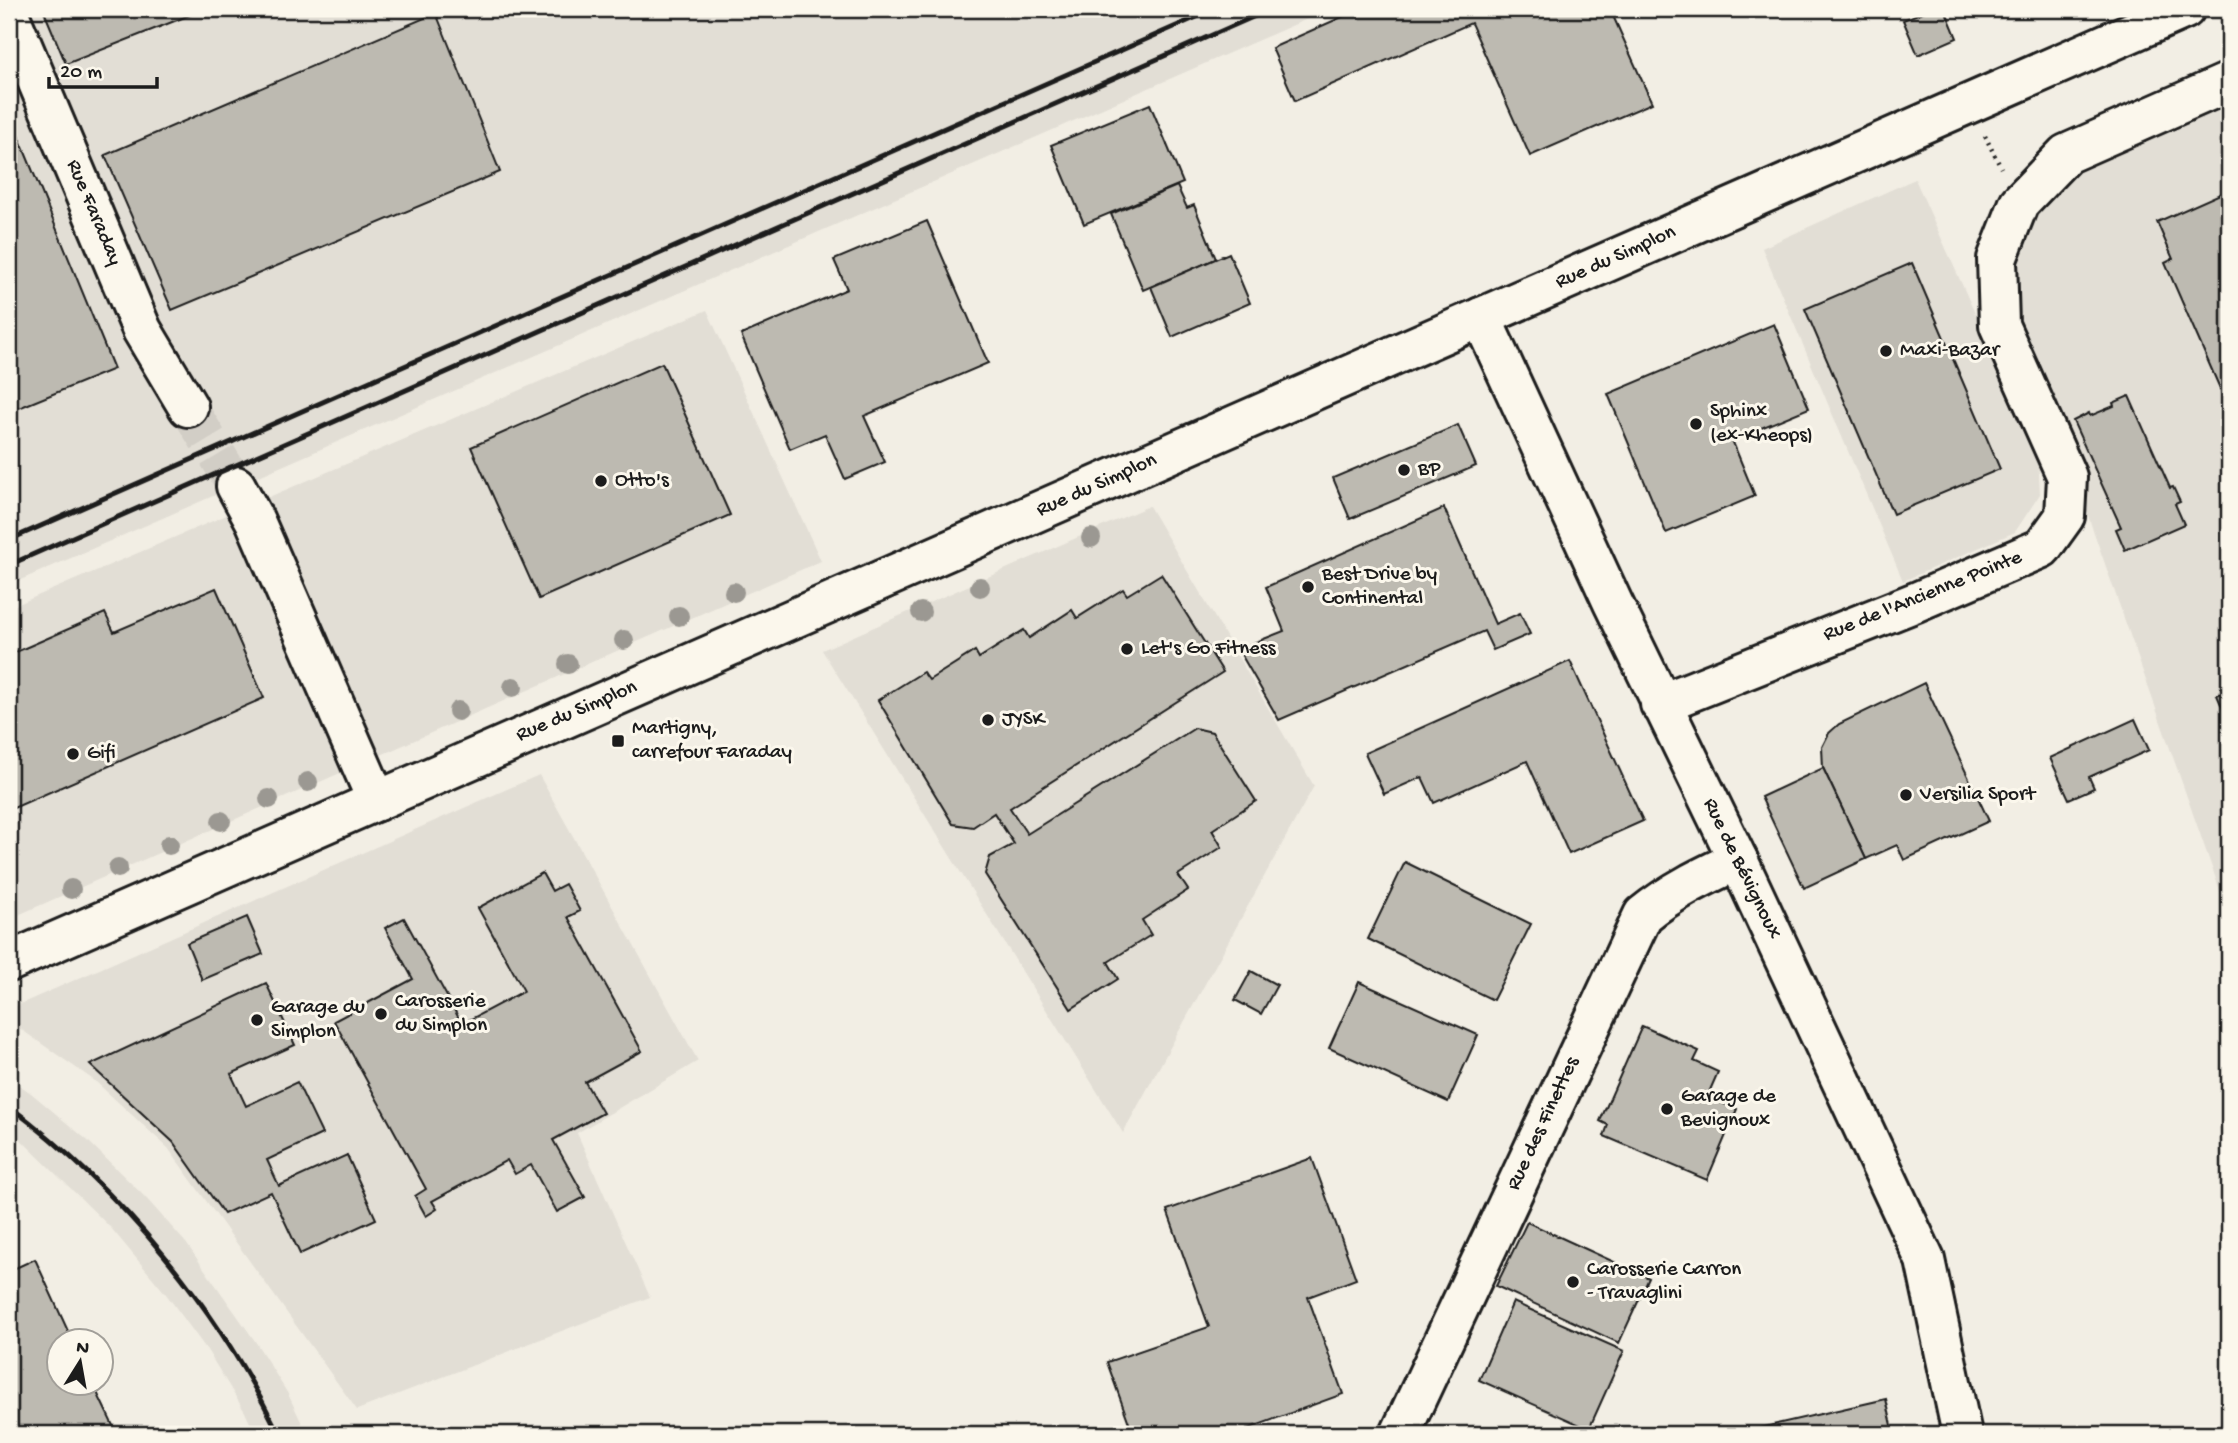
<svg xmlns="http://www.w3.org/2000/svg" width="2238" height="1443" viewBox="0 0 2238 1443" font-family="'Gochi Hand',sans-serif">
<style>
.built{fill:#e2ded5}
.building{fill:#bdbab1;stroke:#1c1c1c;stroke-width:2}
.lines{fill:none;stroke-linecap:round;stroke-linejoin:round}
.minor-tunnel{stroke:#d2cec6;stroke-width:38;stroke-dasharray:38 19;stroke-linecap:butt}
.minor-casing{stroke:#1c1c1c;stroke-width:44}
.major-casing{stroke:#1c1c1c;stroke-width:44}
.path{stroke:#1c1c1c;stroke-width:4.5;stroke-dasharray:2 5;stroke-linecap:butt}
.minor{stroke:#fbf7ec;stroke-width:38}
.major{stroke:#fbf7ec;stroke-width:38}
.rail{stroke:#1c1c1c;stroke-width:5}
.tree{fill:#9b9892}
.poi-dot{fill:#1c1c1c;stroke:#fbf7ec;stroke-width:2.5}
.labels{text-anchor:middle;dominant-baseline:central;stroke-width:6;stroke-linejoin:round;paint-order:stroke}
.street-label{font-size:21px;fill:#1c1c1c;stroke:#fbf7ec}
.poi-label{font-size:21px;fill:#1c1c1c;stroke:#fbf7ec;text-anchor:start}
</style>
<rect width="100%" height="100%" fill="#f2eee4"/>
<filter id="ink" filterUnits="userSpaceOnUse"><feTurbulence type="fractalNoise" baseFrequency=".0143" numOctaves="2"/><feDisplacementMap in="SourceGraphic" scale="14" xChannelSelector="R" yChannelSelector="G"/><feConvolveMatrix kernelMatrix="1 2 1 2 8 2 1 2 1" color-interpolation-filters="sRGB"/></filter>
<g filter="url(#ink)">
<g class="built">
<polygon points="9,9 1330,9 9,585"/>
<polygon points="2229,95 2229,916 2024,334 2014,295 2014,265 2032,212 2064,172"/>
<polygon points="1915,179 2038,455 2040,494 2015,532 1903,581 1762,248"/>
<polygon points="707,310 821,561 9,919 9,608"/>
<polygon points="1149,506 1314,786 1123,1133 822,650"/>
<polygon points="539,775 698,1061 577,1133 650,1297 357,1410 168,1148 95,1081 9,1021 9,1009"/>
<polygon points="9,1078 31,1093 87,1140 145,1197 186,1243 255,1341 288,1394 307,1434 255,1434 245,1412 207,1350 166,1294 111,1228 9,1128"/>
</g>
<g class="building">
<polygon points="43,9 205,9 66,64"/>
<polygon points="1360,9 1610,9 1652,103 1530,156 1471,23 1295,101 1272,48"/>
<polygon points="1930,9 1945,9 1957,38 1918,55 1903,20"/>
<polygon points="436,13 500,172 172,310 105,155"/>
<polygon points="1150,104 1183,183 1084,224 1051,145"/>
<polygon points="9,113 114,369 9,412"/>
<polygon points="1177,186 1187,208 1194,205 1216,259 1143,290 1111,214"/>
<polygon points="2229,190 2229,409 2165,263 2173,259 2157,222"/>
<polygon points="927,221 988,363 864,416 885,462 845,479 825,434 790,449 741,335 847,289 834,260"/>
<polygon points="1229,253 1250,303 1172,337 1151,287"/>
<polygon points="1912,263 2000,469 1893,514 1805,309"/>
<polygon points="1774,324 1809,408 1732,440 1755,496 1666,533 1608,394"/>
<polygon points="662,363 730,515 539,599 471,447"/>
<polygon points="2129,396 2170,488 2173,487 2180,502 2175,504 2184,524 2125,550 2116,529 2121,527 2073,421 2089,413 2090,416 2114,406 2113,403"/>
<polygon points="1458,425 1476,466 1350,519 1333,478"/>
<polygon points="1444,508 1495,624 1520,613 1530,634 1493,650 1484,631 1279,720 1238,649 1284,631 1266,587"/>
<polygon points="1161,574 1223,672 1010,808 1027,834 1195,728 1212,732 1256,801 1212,830 1222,847 1178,875 1188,890 1142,920 1151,935 1108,962 1118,979 1071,1009 985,874 990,857 1014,844 994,813 973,827 953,824 878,700 923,672 929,680 975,651 979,658 1024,630 1029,638 1072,610 1077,618 1123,589 1127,595"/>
<polygon points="216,588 264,698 9,810 9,655 105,613 114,632"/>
<polygon points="1570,661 1643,821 1569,854 1527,761 1434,803 1422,777 1384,794 1365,753"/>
<polygon points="1924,683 1989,821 1904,860 1897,845 1866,859 1823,768 1822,747 1829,733 1839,724"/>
<polygon points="2229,690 2229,723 2217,695"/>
<polygon points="2135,719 2149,750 2089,777 2094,788 2069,799 2050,758"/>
<polygon points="1823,768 1866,859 1804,888 1761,797"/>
<polygon points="1405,862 1531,924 1493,1000 1368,939"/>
<polygon points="542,873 552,891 565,884 580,911 568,917 642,1051 585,1082 603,1113 553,1140 585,1197 557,1212 531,1165 515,1174 507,1160 432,1201 437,1209 426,1216 415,1196 426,1189 334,1021 413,979 385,928 404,918 462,1024 524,991 478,908"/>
<polygon points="247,917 263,954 202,980 187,943"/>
<polygon points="1251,971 1277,985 1261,1014 1235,1000"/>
<polygon points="1359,982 1478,1035 1448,1102 1329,1048"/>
<polygon points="266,983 295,1045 231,1074 246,1106 297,1082 322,1134 267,1160 279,1186 347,1155 376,1219 300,1254 271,1192 224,1214 173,1142 90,1065"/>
<polygon points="1642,1026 1699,1051 1694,1061 1718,1072 1707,1097 1737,1109 1707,1180 1604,1136 1608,1125 1600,1121"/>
<polygon points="1312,1158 1356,1279 1308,1297 1343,1394 1247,1429 1249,1434 1133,1434 1107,1362 1209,1327 1167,1210"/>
<polygon points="1527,1222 1649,1278 1619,1343 1496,1286"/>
<polygon points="35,1259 73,1342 60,1342 60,1384 93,1384 117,1434 9,1434 9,1271"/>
<polygon points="1513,1302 1624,1351 1589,1429 1479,1380"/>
<polygon points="1886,1399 1894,1434 1733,1434"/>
</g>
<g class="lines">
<polyline class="minor-tunnel" points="188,407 236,486"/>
<defs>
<g id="minor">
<polyline points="9,14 142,330 188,407"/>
<polyline points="1481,317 1613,603 1738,860 1925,1260 1962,1434"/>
<polyline points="236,486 255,521 377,801"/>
<polyline points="1660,704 1916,602 2042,548 2065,516 2067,477 1999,325 1997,259 2019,203 2066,154 2229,82"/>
<path d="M1400,1434l243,-519c29,-24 61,-39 95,-55"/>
</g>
<polyline id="major" points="9,962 2185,9"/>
</defs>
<use href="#minor" class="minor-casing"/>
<use href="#major" class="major-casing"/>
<polyline class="path" points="1985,136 2001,168"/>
<use href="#minor" class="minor"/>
<use href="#major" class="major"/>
<g class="rail">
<polyline points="9,540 1215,9"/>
<polyline points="9,565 1271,9"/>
<path d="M9,1106c113,85 208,201 270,328"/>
</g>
</g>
<g class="tree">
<circle cx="1091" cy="538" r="10"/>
<circle cx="980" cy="587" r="10"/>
<circle cx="734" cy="592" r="10"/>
<circle cx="921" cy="612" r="10"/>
<circle cx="679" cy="616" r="10"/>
<circle cx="624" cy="640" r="10"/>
<circle cx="568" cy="664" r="10"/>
<circle cx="513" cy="687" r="10"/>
<circle cx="458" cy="711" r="10"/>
<circle cx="308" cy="782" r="10"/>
<circle cx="269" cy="799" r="10"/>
<circle cx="221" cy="821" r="10"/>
<circle cx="169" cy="845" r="10"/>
<circle cx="118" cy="868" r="10"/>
<circle cx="71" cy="889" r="10"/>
</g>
</g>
<g class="poi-dot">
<circle cx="1886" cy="351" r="7"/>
<circle cx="1696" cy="424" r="7"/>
<circle cx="1404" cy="470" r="7"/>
<circle cx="601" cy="481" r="7"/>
<circle cx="1308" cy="587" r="7"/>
<circle cx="1127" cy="649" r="7"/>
<circle cx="988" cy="720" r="7"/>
<rect x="611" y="734" width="14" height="14" rx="3.5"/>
<circle cx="73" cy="754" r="7"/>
<circle cx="1906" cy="795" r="7"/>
<circle cx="381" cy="1014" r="7"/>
<circle cx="257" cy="1020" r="7"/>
<circle cx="1667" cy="1109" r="7"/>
<circle cx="1573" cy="1282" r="7"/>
</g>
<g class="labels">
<g class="street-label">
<text transform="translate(93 213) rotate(67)">Rue Faraday</text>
<text transform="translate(1616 258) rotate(-24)">Rue du Simplon</text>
<text transform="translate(1097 486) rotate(-24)">Rue du Simplon</text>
<text transform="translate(1923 597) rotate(-22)">Rue de l'Ancienne Pointe</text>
<text transform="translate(577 712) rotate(-23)">Rue du Simplon</text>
<text transform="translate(1741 869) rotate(64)">Rue de Bévignoux</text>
<text transform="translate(1544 1124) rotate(-65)">Rue des Finettes</text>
</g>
<g class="poi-label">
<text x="1900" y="351">Maxi-Bazar</text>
<text x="1710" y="412">Sphinx<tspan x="1710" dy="24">(ex-Kheops)</tspan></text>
<text x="1418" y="470">BP</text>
<text x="615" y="481">Otto's</text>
<text x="1322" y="575">Best Drive by<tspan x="1322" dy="24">Continental</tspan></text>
<text x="1141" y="649">Let's Go Fitness</text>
<text x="1002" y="720">JYSK</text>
<text x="632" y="729">Martigny,<tspan x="632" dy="24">carrefour Faraday</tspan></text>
<text x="87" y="754">Gifi</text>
<text x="1920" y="795">Versilia Sport</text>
<text x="395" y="1002">Carosserie<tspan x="395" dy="24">du Simplon</tspan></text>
<text x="271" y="1008">Garage du<tspan x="271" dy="24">Simplon</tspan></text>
<text x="1681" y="1097">Garage de<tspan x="1681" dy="24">Bevignoux</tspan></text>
<text x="1587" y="1270">Carosserie Carron<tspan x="1587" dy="24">- Travaglini</tspan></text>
</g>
</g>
<rect width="2238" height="1443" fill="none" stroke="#fbf7ec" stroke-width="35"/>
<rect x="18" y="18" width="2203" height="1408" fill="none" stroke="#1c1c1c" stroke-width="2.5" filter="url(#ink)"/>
<g transform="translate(80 1362) rotate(11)"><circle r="33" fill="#fbf7ec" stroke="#a29f99" stroke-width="2"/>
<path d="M0-5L12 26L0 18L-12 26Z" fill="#1c1c1c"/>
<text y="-10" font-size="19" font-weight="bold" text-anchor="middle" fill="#1c1c1c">N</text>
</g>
<path d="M49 77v10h108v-10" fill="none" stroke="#1c1c1c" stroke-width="3.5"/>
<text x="60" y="77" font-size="21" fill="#1c1c1c" stroke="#fbf7ec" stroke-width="5" paint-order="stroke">20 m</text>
</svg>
